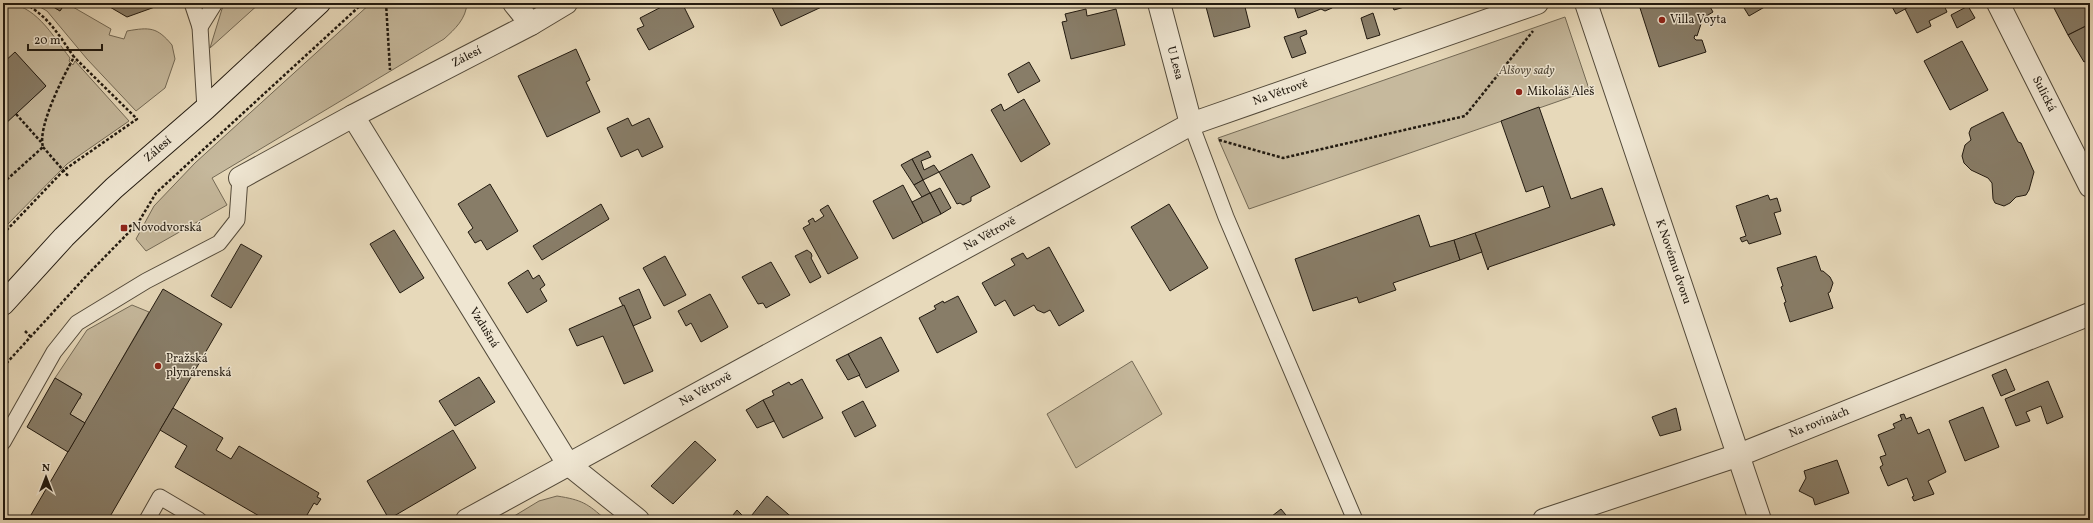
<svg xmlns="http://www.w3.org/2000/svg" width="2093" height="523" viewBox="0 0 2093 523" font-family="Vollkorn,serif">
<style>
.green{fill:#c6b99d;stroke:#746a56}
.building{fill:#887d68;stroke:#221a10}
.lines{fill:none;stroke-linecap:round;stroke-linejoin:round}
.service-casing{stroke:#534a3a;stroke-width:17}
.minor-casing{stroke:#534a3a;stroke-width:24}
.secondary-casing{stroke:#221a10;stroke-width:24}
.path{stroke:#221a10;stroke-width:2.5;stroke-dasharray:3 2;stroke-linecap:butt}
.service{stroke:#efe6d2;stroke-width:15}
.minor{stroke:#efe6d2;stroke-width:22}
.secondary{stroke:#efe6d2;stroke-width:22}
.poi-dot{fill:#8f2418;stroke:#efe6d2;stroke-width:1.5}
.labels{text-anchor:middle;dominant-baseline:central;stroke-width:3;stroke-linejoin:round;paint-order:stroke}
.poi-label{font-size:12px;fill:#221a10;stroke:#efe6d2;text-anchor:start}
.street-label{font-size:12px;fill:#221a10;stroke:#efe6d2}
.park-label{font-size:12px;font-style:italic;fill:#534a3a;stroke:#efe6d2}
</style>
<rect width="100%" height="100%" fill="#e7d9ba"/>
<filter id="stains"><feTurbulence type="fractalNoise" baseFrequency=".005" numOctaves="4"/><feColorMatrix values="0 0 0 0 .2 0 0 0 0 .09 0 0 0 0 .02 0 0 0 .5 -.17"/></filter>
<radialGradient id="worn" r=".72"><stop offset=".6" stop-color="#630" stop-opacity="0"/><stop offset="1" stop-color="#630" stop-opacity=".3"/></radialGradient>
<g class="green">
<path d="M3,3c32,0 49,32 67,55l-1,3 4,4 2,-4 54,60 -62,43 -64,65v-104l43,-39 -31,-33 -12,10z"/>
<path d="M33,3h14l13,8 6,-8 45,26 -2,6 15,4 3,-8c23,-4 30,-4 45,14l3,14 -10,29 -29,23 -49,-52 -40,-48z"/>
<polygon points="227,3 260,3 210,48 222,9"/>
<path d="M371,3h96c-1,16 -12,26 -23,36l-232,139 15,27 -81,46 -10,-12 18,-33 41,-43z"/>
<polygon points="1565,17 1589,89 1588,91 1249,209 1218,138"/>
<polygon points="132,305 149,312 85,423 70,414 78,400 81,398 79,397 81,393 55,378 87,330"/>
<polygon points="1132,361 1162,414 1076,468 1047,414"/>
<path d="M557,496c25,4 30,7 49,24h-59l-4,-3 -2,3h-29l-1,-2 28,-17z"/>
</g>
<g class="building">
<polygon points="47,3 65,3 60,11"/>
<polygon points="103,3 166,3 127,17"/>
<polygon points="669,3 682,3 694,27 649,50 637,29 644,26 640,18"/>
<polygon points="770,3 830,3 781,26"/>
<polygon points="1205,3 1244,3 1250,27 1214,37"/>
<polygon points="1293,3 1336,3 1337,4 1332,8 1325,11 1321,9 1298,18"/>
<polygon points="1391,3 1418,3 1394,10"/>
<polygon points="1641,3 1708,3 1713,12 1703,18 1697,36 1695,35 1694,38 1696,40 1702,40 1706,52 1659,67 1640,8"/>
<polygon points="1741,3 1767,3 1768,5 1749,16"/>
<polygon points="1890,3 1916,3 1896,14"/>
<polygon points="1916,3 1943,3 1947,12 1929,21 1931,26 1917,33 1905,9"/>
<polygon points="2064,3 2090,3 2090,24 2068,35 2054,8"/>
<polygon points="1968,6 1975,18 1957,28 1951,15"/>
<polygon points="1086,9 1087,16 1116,9 1125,45 1071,59 1062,22 1067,21 1065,14"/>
<polygon points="1373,13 1380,35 1367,39 1361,18"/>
<polygon points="2090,24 2090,59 2084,62 2068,35"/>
<polygon points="1306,30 1307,34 1300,37 1306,53 1292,58 1284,37"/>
<polygon points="1962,41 1988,90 1950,110 1924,61"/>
<polygon points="576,49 590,80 586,82 600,112 547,137 518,76"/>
<polygon points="15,52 46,86 3,126 3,63"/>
<polygon points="1029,62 1040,81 1018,93 1008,74"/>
<polygon points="1024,99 1050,144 1021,162 991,110 1001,104 1004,111"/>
<polygon points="1539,107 1571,199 1602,188 1615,225 1613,226 1613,224 1489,267 1488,270 1475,233 1550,207 1543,186 1526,192 1501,121"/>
<polygon points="2003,112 2018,142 2021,143 2034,172 2029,190 2026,195 2016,197 2010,203 2004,206 1995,203 1993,199 1992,183 1988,178 1971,170 1964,163 1962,156 1965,145 1971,140 1969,133 1971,128"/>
<polygon points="628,118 632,126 649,118 663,147 642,157 638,149 621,157 607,128"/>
<polygon points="928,151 931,157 921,161 924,170 934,165 939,172 923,180 912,159"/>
<polygon points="972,154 990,187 971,197 971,201 963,205 960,203 957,204 939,172"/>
<polygon points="912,159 923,180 914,185 901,165"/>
<polygon points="923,180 930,193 922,197 914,185"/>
<polygon points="490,184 518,231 487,250 481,240 475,243 468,232 473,228 458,204"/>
<polygon points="903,185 923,223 893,239 873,201"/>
<polygon points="940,188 951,208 941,214 930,193"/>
<polygon points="930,193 941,214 923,223 912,202"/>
<polygon points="1768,195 1770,200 1777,198 1781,211 1774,213 1781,234 1749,244 1747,240 1742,242 1740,238 1746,236 1736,206"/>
<polygon points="601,204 609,219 542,260 533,246"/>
<polygon points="1169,204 1208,268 1170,291 1131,227"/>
<polygon points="828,205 858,258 828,274 803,228 810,224 808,221 813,218 815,222 824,216 820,210"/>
<polygon points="1419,215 1430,247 1454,240 1460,260 1393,283 1396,290 1359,303 1357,297 1313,311 1295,259"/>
<polygon points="394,230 424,278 400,293 370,244"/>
<polygon points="1475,233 1482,252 1460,260 1454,240"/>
<polygon points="241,244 262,256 231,308 211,296"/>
<polygon points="1049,247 1084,311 1059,326 1050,310 1044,313 1037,310 1034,305 1014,316 1005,300 995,306 982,283 1015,265 1011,259 1023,253 1027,259"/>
<polygon points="807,250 811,253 812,256 811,258 821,277 810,283 795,256"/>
<polygon points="665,256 686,295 664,306 643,268"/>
<polygon points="1816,256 1821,271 1823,271 1830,277 1833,283 1830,292 1828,293 1833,308 1790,322 1784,303 1786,302 1781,287 1783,286 1777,268"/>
<polygon points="771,262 790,295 766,308 763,303 758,304 742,277"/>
<polygon points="528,270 533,279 539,275 545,285 540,289 547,301 527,313 508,283"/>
<polygon points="163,289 222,324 173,408 108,520 28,520"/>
<polygon points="639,289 651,318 633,326 619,298"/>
<polygon points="710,294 728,327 701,342 691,323 686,326 678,311"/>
<polygon points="958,296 977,332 937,353 919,318 936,309 934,306 943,301 944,303"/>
<polygon points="624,305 653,371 624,384 603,336 577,346 569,329"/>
<polygon points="881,337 899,371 866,388 848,354"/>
<polygon points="848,354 860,375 848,380 836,360"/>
<polygon points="2006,369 2015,390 2001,396 1992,375"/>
<polygon points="479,377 495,402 455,426 439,401"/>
<polygon points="55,378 82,394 70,414 85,423 68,452 27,427"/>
<polygon points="802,379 823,418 783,438 763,400 774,395 772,391 789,382 791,385"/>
<polygon points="2048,381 2063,417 2047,424 2041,406 2026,412 2030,421 2016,426 2005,399"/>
<polygon points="763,400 774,421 757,428 746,410"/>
<polygon points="863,401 876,426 855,437 842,412"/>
<polygon points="1983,407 1999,447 1965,461 1949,421"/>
<polygon points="173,408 223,438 216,450 231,459 239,446 319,493 317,497 321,499 317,505 314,503 307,515 310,517 309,520 266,520 175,467 187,446 160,430"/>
<polygon points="1676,408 1681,430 1660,436 1652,417"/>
<polygon points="1904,414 1906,419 1911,417 1918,434 1929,429 1946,472 1928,481 1934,494 1914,501 1912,497 1914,496 1907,478 1888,486 1880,467 1883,465 1880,457 1886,455 1878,435 1895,428 1893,424 1902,420 1900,415"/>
<polygon points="453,430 476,468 389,519 367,481"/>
<polygon points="695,441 716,460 673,504 651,486"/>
<polygon points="1837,460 1849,493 1815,505 1813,498 1799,491 1806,478 1804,471"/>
<polygon points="767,496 795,520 748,520"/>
<polygon points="1281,509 1290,520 1267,520"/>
<polygon points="737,510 747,520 729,520"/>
</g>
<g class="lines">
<defs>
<g id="service">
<polyline points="192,3 200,27 205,109"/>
<polyline points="200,27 215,3"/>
<polyline points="1191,124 1226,217 1355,520"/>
<polyline points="3,442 54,352 77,323 146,281 219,243 237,220 240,178"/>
<polyline points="147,520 160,497 199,520"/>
</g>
<g id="minor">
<polyline points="514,3 531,24"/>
<path id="s1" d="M1159,3l32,121"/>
<path id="s2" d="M1586,3l174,517"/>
<path id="s3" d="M1998,3l92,183"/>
<path id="s4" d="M353,116l215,348 70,56"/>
<path id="s5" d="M240,178l113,-62 178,-92 35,-21"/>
<path id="s6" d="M467,520l724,-396 346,-121"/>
<path id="s7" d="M1544,520l195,-65 351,-141"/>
</g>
<g id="secondary">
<path id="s8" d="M3,304l61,-67 50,-49 91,-79 114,-106"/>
</g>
</defs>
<use href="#service" class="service-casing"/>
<use href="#minor" class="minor-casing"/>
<use href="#secondary" class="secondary-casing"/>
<g class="path">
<polyline points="386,3 390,70"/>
<polyline points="16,114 41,142"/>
<polyline points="1219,140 1283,158 1465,116 1533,31"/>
<polyline points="43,147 69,177"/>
<path d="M3,183l40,-36c-6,-20 21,-72 31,-90 -16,-23 -25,-40 -50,-54"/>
<polyline points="124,228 136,224"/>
<polyline points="3,234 64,170 137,119 74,57"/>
<polyline points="25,331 31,337"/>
<polyline points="3,367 89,273 138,223 156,193 363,3"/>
</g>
<use href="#service" class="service"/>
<use href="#minor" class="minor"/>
<use href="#secondary" class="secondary"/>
</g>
<g class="poi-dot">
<circle cx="1662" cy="20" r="4"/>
<circle cx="1519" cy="92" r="4"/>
<rect x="120" y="224" width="8" height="8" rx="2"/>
<circle cx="158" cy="366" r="4"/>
</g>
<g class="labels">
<g class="poi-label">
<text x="1670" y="20">Villa Voyta</text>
<text x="1527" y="92">Mikoláš Aleš</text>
<text x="132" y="228">Novodvorská</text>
<text x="166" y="359">Pražská<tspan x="166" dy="14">plynárenská</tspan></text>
</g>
<g class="street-label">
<text stroke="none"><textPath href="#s5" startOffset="257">Zálesí</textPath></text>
<text stroke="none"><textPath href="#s1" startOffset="62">U Lesa</textPath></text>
<text stroke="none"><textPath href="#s6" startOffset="920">Na Větrově</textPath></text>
<text stroke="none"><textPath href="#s3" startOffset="102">Sulická</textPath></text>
<text stroke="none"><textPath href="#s8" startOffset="219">Zálesí</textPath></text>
<text stroke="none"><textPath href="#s6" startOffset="596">Na Větrově</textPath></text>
<text stroke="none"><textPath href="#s2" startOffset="273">K Novému dvoru</textPath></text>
<text stroke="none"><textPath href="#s4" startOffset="249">Vzdušná</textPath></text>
<text stroke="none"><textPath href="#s6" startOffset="272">Na Větrově</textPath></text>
<text stroke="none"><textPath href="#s7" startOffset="292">Na rovinách</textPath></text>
</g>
<g class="park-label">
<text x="1527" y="71">Alšovy sady</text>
</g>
</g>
<rect width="2093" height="523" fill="none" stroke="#e7d9ba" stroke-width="16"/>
<rect x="4" y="4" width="2085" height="515" fill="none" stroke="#221a10" stroke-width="2"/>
<rect x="8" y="8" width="2077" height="507" fill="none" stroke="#221a10"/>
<g transform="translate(46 477)" stroke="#efe6d2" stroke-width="3" paint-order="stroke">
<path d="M0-3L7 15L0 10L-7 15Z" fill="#221a10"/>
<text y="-6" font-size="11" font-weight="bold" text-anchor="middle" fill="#221a10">N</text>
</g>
<path d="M28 44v6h74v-6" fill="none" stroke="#221a10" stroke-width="2"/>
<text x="34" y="44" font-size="12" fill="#221a10" stroke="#efe6d2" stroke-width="3" paint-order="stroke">20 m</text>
<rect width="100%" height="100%" filter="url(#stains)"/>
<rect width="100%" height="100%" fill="url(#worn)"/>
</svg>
